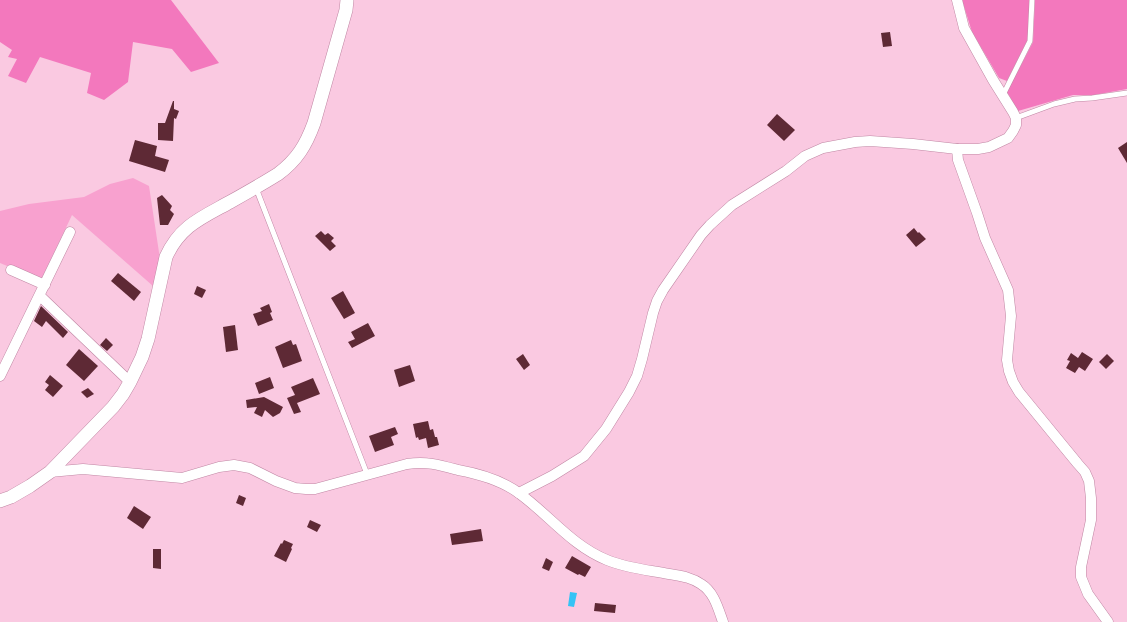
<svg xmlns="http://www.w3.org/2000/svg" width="1127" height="622" viewBox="0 0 1127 622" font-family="'Fira Sans Condensed',sans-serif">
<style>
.green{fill:#f8a1cf}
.forest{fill:#f378bd}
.water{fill:#34c3f5}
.building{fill:#5e2935}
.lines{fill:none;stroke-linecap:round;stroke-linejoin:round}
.service-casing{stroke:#c087a4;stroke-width:6}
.minor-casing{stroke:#c087a4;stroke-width:11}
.tertiary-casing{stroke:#c087a4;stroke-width:14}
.service{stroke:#fff;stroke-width:5}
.minor{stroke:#fff;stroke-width:10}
.tertiary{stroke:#fff;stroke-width:13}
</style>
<rect width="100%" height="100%" fill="#fac9e1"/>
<polygon class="green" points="133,178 149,186 160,259 153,286 72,215 41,280 0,263 0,211 29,204 84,197 110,184"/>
<g class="forest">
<polygon points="0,0 171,0 219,63 191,72 172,49 133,42 128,82 104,100 87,93 91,73 40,57 26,83 8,76 17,59 8,57 12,50 0,42"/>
<polygon points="962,0 1029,0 1029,28 1027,41 1007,81 999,78 972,32"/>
<polygon points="1035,0 1127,0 1127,89 1094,95 1073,95 1018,111 1007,92 1033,42"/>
</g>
<polygon class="water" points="570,592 577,593 574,607 568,606"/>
<g class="building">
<polygon points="890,32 892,46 883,47 881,33"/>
<polygon points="173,101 174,101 174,109 179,111 176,119 174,118 173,141 158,140 158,123 165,123"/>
<polygon points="777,114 795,130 784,141 767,125"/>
<polygon points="135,140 157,146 155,156 169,160 165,172 129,161"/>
<polygon points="1127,142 1127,163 1118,148"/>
<polygon points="162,195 172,206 170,210 174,214 168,225 160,225 157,198"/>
<polygon points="914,228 918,233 919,232 926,239 916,247 906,235"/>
<polygon points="321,231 325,235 328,233 334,238 331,241 336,246 330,251 315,236"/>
<polygon points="118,273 141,292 134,301 111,281"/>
<polygon points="197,286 206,290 202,298 194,294"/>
<polygon points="343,291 355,313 344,319 331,298"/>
<polygon points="269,304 272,312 270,313 273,320 258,326 253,314 262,311 260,308"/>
<polygon points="41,306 68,332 63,338 46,321 42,327 34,321"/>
<polygon points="368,323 375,336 352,348 348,342 355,339 351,332"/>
<polygon points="235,325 238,350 226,352 223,327"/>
<polygon points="106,338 113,345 107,351 100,345"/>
<polygon points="291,340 293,345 296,344 302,361 283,368 275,347"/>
<polygon points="79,349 98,366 84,381 66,365"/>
<polygon points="1082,352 1093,359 1085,371 1079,367 1075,373 1066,368 1070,361 1067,360 1071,353 1078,358"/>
<polygon points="523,354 530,365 524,370 516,359"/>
<polygon points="1107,354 1114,361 1106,369 1099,362"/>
<polygon points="410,365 415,381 399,387 394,370"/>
<polygon points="50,375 63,386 53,397 45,390 49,385 45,382"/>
<polygon points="270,377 274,388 259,394 255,383"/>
<polygon points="313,378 320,394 297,403 301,412 294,414 287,398 295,395 291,387"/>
<polygon points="88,388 94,394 87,398 81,392"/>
<polygon points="264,397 283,407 280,413 273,417 265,410 262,417 254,413 257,407 247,408 246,400"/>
<polygon points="428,421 430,430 433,429 435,437 437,437 439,445 428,448 426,438 419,440 418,437 416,438 413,424"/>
<polygon points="395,427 398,434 391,437 394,445 375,452 369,436"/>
<polygon points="239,495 246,498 243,506 236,503"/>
<polygon points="134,506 151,517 143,529 127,518"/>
<polygon points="310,520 321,525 317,532 307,527"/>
<polygon points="481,529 483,541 452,545 450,534"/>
<polygon points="284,540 293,544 291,548 292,549 286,562 274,556 281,543 282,544"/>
<polygon points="153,549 161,549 161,569 153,568"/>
<polygon points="572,556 591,567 585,577 579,574 578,575 565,568"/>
<polygon points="546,558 553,562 549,571 542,568"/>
<polygon points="595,603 616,605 615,613 594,611"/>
</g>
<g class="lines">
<defs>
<g id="service">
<polyline points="1003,95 1030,41 1032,0"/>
<polyline points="1016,118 1054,104 1075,99 1092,98 1127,93"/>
<polyline points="256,188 367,474"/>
</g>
<g id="minor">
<polyline points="957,149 958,160 977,213 985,238 1008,290 1011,316 1007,360 1009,371 1013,382 1019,392 1055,436 1078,464 1085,472 1089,481 1091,498 1091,520 1081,567 1081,577 1088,594 1108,622"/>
<polyline points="11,270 45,285"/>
<polyline points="40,296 130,382"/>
<polyline points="0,376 70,232"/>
<path d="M50,472l33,-3 99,9 37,-11 15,-2 16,3 26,13 19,7 11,1h9l92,-25c20,-3 33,1 51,6 22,4 44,10 62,24 29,21 52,52 87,66 19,8 41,10 62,14 11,2 22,3 32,10 13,8 17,24 22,38"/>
<polyline points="519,493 552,476 584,456 606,429 629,392 637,376 642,359 653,313 657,301 663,290 701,235 710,225 732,205 786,171 805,156 823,148 855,142 870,141 913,144 957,149 978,149 989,147 1008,138 1013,131 1016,125 1016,118 1013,112 993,80 964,28 957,0"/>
</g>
<path id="tertiary" d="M0,501l11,-4 19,-11 20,-14 63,-65 10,-13 7,-12 12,-25 6,-18 18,-82c14,-31 35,-39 64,-55 16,-9 32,-18 48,-28 19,-14 28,-29 36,-51l32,-113 1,-10"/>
</defs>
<use href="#service" class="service-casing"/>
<use href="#minor" class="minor-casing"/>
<use href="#tertiary" class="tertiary-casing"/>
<use href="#service" class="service"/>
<use href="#minor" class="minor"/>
<use href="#tertiary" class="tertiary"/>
</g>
</svg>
